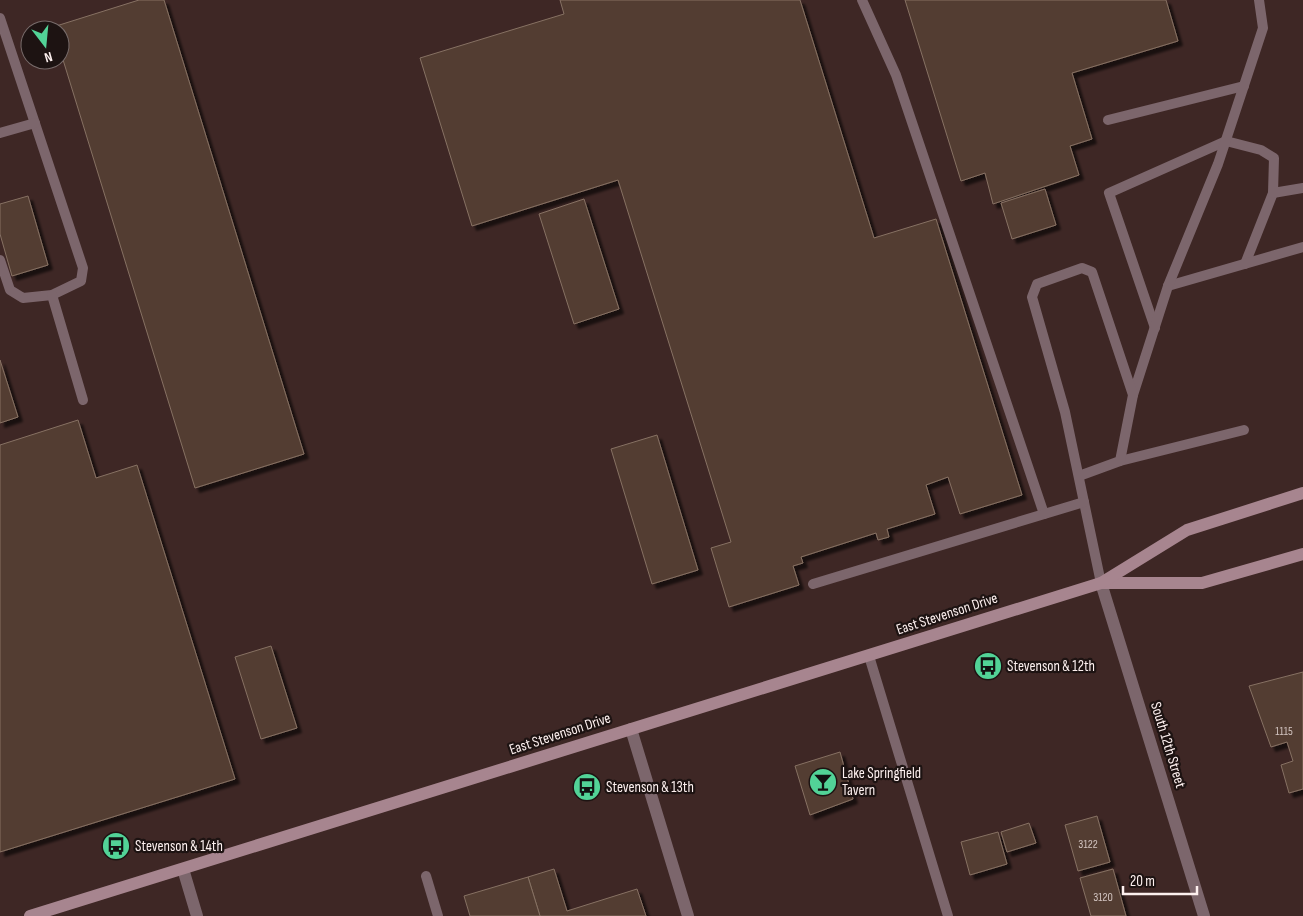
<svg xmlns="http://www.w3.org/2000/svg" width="1303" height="916" viewBox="0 0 1303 916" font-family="'Sofia Sans Condensed',sans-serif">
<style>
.building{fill:#523e32;stroke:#877163;filter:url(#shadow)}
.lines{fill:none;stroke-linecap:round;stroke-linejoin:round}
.lane{stroke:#7c666c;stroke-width:10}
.street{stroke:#7c666c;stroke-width:12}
.secondary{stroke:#a7858f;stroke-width:12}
.labels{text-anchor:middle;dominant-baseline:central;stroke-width:4.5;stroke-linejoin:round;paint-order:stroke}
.number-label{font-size:12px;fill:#d2c4c0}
.street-label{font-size:15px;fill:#fdf0ef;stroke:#1d1312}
.poi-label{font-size:15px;fill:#fdf0ef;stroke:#1d1312;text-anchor:start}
</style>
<defs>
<filter id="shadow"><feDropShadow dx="4.5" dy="4.5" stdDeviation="1" flood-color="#0009"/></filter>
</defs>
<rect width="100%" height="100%" fill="#3e2725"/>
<g class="building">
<polygon points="139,0 164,0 304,454 195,488 60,50 60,30 54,30 53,27"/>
<polygon points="560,0 800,0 874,238 936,219 1022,495 960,514 948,477 926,485 935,514 887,529 889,537 878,540 876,533 801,557 803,563 793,566 799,585 729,607 711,548 731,542 618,180 472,226 420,58 564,14"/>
<polygon points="905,0 1166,0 1178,41 1072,73 1092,139 1070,146 1079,175 993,204 985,173 961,181"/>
<polygon points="1045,189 1056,225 1012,239 1001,203"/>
<polygon points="28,196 48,265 12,276 0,234 0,204"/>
<polygon points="584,199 619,309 574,324 539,214"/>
<polygon points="0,360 18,417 0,423"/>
<polygon points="78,420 96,478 137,465 235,779 0,852 0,445"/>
<polygon points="657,435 698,570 652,584 611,449"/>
<polygon points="271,646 297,728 261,739 235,657"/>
<polygon points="1303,672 1303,789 1289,793 1281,765 1293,761 1287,742 1271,747 1249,686"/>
<polygon points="840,752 853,799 810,815 795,766"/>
<polygon points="1097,816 1110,862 1078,871 1065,825"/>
<polygon points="1029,823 1036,843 1007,852 1001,832"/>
<polygon points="998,832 1007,864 970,875 961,842"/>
<polygon points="554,869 567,911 637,889 646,916 540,916 528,877"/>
<polygon points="1113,869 1126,916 1091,916 1080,878"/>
<polygon points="528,877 540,916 470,916 464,896"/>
</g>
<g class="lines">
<g class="lane">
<polyline points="862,0 896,75 1044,514"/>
<polyline points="0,18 83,268 81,281 52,295 23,298 10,290 0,260"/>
<polyline points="1108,120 1244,86"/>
<polyline points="0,133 35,123"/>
<polyline points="1245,264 1273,193"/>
<polyline points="1168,286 1303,247"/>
<polyline points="52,295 83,400"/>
<polyline points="1155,328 1109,193 1226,141 1261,150 1274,158 1273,193 1303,188"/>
<polyline points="1133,395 1168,286 1218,164 1263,28 1259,0"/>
<polyline points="1120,461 1244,430"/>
<polyline points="1079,476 1120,461 1133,395 1092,272 1082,268 1037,284 1032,297 1065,412 1101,583"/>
<polyline points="813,584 1084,502"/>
<polyline points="869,656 948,916"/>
<polyline points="426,876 438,916"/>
</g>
<g class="street">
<polyline points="1101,583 1204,916"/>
<polyline points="631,729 688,916"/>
<polyline points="183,869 197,916"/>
</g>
<g class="secondary">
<polyline points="1101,583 1202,583 1303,554"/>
<polyline points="30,916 1101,583 1187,530 1303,493"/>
</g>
</g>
<defs>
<symbol id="bus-disc" viewBox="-11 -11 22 22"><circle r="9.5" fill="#52d397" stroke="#1d1312"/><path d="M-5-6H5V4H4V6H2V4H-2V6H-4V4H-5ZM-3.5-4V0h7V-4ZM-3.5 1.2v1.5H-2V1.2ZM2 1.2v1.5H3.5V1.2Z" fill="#111"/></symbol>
<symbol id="bar-disc" viewBox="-11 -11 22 22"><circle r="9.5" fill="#52d397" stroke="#1d1312"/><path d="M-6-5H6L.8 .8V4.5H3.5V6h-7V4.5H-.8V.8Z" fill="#111"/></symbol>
</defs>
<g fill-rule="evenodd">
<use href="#bus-disc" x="972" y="650" width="32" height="32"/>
<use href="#bar-disc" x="807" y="766" width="32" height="32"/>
<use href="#bus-disc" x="571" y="771" width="32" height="32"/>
<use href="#bus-disc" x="100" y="830" width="32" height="32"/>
</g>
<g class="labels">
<g class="number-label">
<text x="1284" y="731">1115</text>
<text x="1088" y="844">3122</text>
<text x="1103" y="897">3120</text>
</g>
<g class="street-label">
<text transform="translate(947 614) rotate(-18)">East Stevenson Drive</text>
<text transform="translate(560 734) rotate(-18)">East Stevenson Drive</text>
<text transform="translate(1168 745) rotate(73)">South 12th Street</text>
</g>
<g class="poi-label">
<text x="1007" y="666">Stevenson &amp; 12th</text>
<text x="842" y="773">Lake Springfield<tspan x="842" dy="17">Tavern</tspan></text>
<text x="606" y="787">Stevenson &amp; 13th</text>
<text x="135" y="846">Stevenson &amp; 14th</text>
</g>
</g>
<g transform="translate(45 45) rotate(164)"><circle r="24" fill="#1d1312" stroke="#776b6a"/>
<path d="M0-4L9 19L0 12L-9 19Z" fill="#52d397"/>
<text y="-8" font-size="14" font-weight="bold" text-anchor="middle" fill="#fdf0ef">N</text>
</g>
<path d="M1123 886v8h74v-8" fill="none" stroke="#fdf0ef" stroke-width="2.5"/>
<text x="1130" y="886" font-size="15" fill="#fdf0ef" stroke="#1d1312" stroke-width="4" paint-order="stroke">20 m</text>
</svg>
